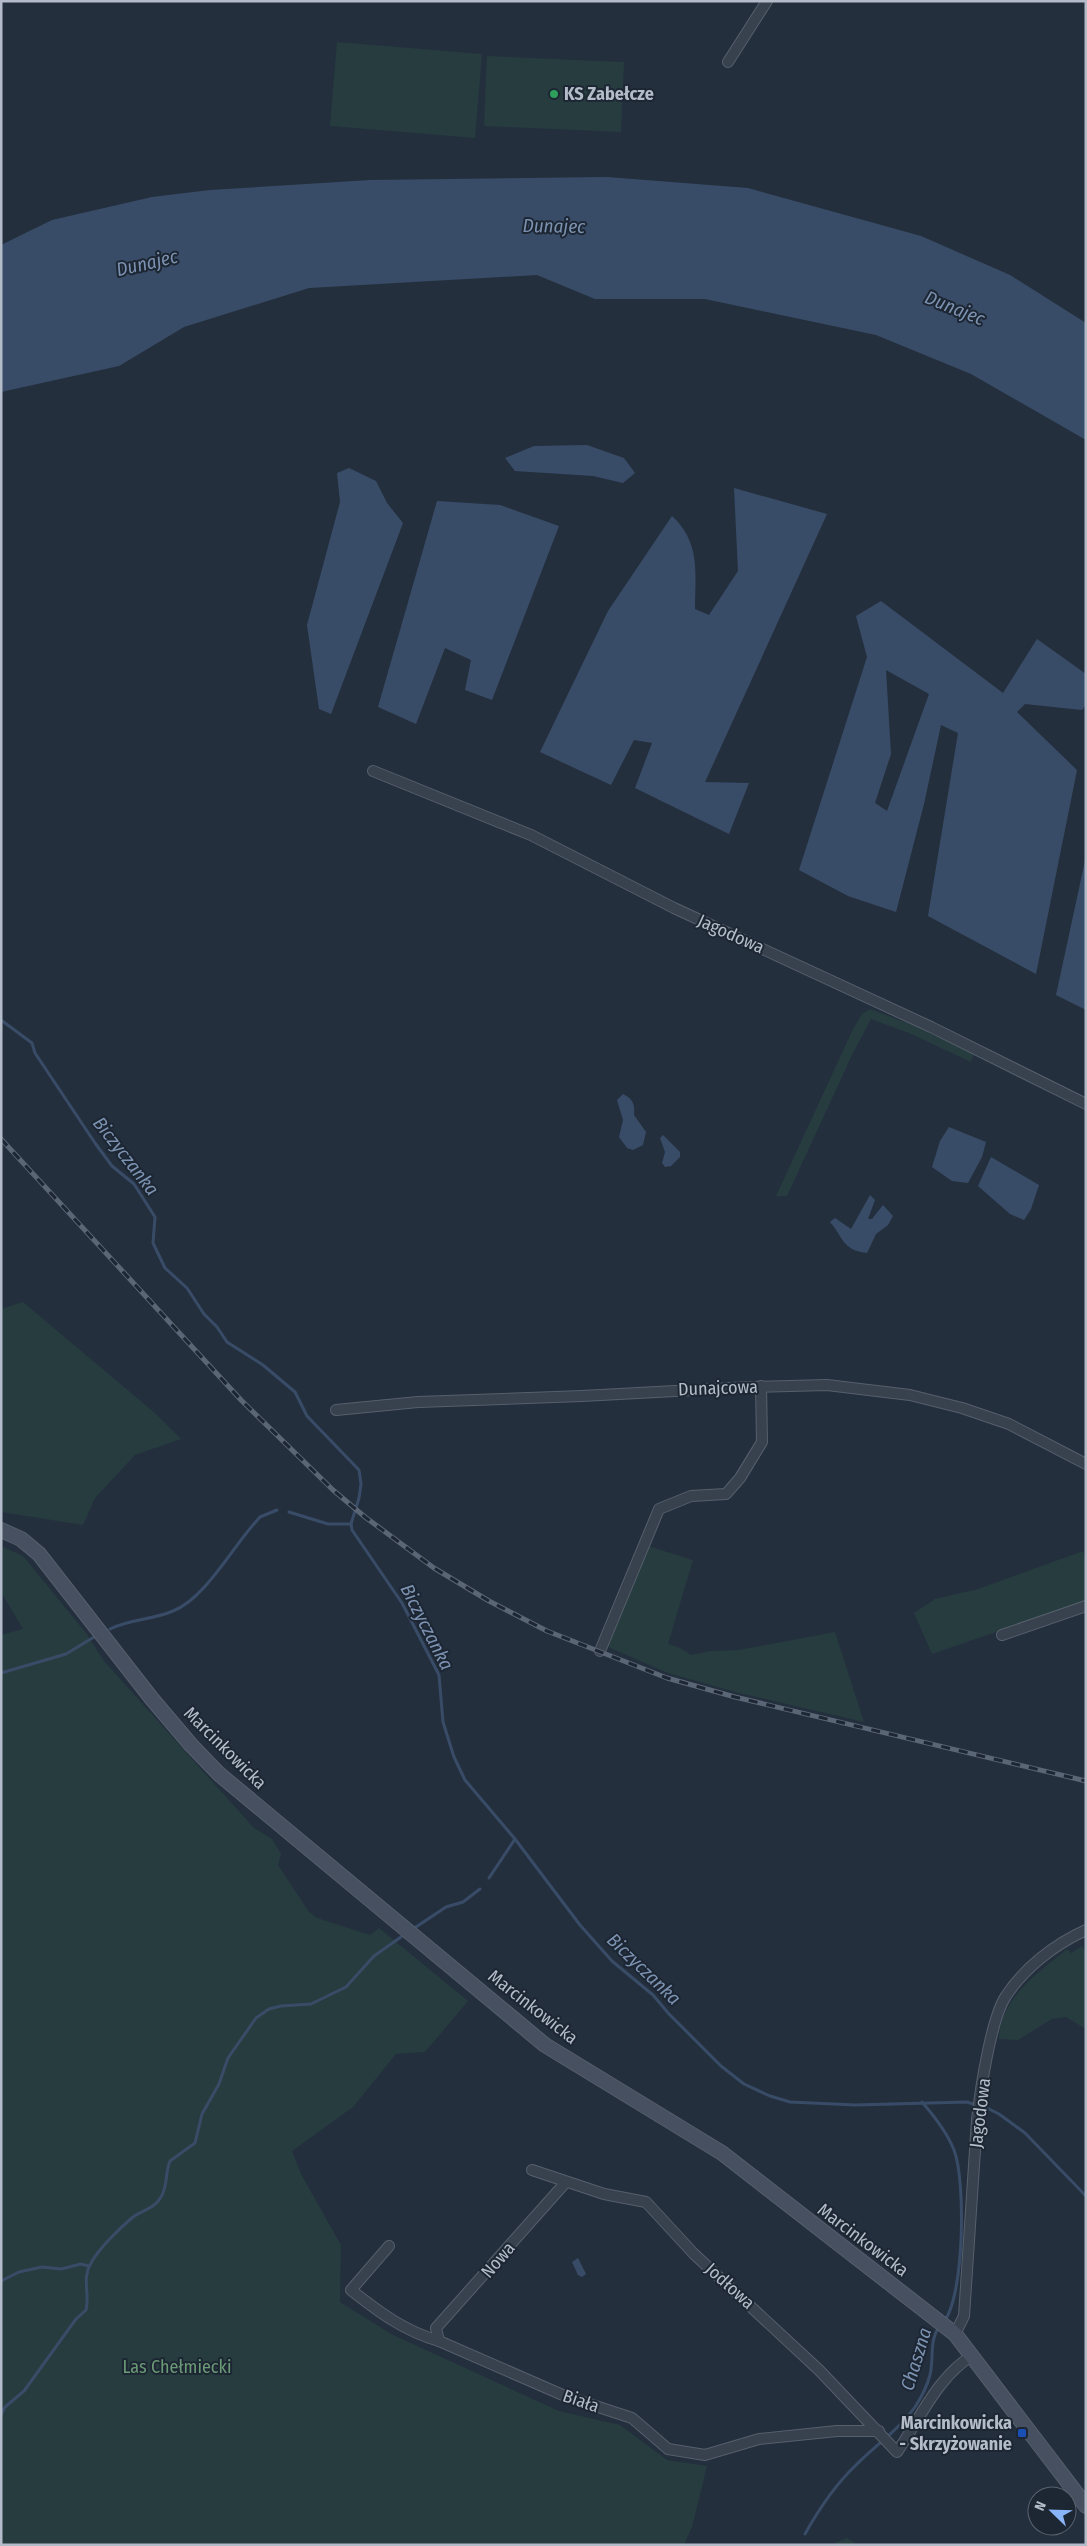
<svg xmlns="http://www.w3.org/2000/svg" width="1087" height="2546" viewBox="0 0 1087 2546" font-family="'Fira Sans Condensed',sans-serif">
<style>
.green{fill:#263c3f}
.water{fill:#394c67;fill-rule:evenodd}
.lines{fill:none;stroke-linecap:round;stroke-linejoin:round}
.stream{stroke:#394c67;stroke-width:3}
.street-casing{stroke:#565f6c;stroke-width:12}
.secondary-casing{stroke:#565f6c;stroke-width:16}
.street{stroke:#38414e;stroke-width:10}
.secondary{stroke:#465061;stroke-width:14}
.rail-casing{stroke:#5a6575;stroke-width:5}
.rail{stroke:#1d2633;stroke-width:3;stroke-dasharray:9;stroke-linecap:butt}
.leisure-dot{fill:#2e9e5b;stroke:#1d2633;stroke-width:2}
.transit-dot{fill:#1a4fb4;stroke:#1d2633;stroke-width:2}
.labels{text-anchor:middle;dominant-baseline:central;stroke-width:4;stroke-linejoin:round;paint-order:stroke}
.poi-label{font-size:18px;font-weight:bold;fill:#b4bcc9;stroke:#1d2633;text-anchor:start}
.street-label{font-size:18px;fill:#b4bcc9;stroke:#1d2633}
.park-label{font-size:18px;fill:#6b9a76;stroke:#1d2633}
.water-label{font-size:19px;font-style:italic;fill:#7c92b1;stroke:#1d2633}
</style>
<rect width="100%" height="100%" fill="#242f3e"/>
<g class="green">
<polygon points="337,42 482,54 475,138 330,126"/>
<polygon points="487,56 624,62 621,132 484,126"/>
<polygon points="870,1009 910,1024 974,1054 971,1062 909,1033 871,1019 852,1055 787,1196 776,1196 853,1029 862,1014"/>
<polygon points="23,1302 156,1414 181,1439 135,1455 95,1498 83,1525 1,1512 1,1309"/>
<polygon points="1,1546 23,1556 86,1633 104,1661 254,1828 272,1839 281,1854 278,1865 309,1912 317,1918 370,1935 379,1928 468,2001 425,2052 396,2054 353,2107 292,2151 302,2176 341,2245 340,2302 391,2334 559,2411 620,2425 667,2460 707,2466 692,2527 684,2545 1,2545 1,1635 23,1629 1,1592"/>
<polygon points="648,1546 693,1560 668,1644 680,1648 691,1655 711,1651 739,1650 835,1632 864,1722 739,1693 668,1673 606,1646"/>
<polygon points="1083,1551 1086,1560 1086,1601 932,1654 914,1613 935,1599 978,1589"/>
<path d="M1082,1946l4,6v77l-20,-12 -14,2 -34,21 -19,-1c1,-41 40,-67 68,-90l4,4z"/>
<polygon points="847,2538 858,2545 830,2545"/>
</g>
<g class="water">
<polygon points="607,177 748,188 921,236 1010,275 1086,323 1086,440 971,374 876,335 705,299 595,299 537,275 309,288 184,327 119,366 1,392 1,245 52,220 152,197 210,190 370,180"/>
<polygon points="587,445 624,458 635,473 623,483 593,476 515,471 505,458 534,446"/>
<polygon points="349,468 376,481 387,503 403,523 331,714 319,709 307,625 340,502 337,473"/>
<path d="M734,488l93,26 -122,268 44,1 -20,51 -94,-46 17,-45 -18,-3 -23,45 -71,-33 68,-141 64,-95c29,27 23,57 23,93l14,6 29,-44z"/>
<polygon points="437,501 500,505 559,526 492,700 465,690 471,660 445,648 416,724 378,707"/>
<path d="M881,601l122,92 34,-54 49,35v31l-4,5 -57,-6 -8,8 60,58 -41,204 -108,-58 30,-183 -17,-8 -17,79 -28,108 -48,-16 -49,-26 68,-213 -11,-41zM886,670l43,24 -42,117 -12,-8 16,-49z"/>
<polygon points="1086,856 1086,1010 1056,995"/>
<path d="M623,1094c10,5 12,10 11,21l12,17 -3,13 -10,5 -6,-2 -8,-11 4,-17 -6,-20z"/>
<polygon points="949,1127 986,1142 982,1157 968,1183 952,1181 932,1167 940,1141"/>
<polygon points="663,1135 680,1152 680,1157 671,1166 665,1167 662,1163 665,1152 660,1138"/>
<polygon points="991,1157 1039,1185 1031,1209 1024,1220 1010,1214 978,1186"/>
<path d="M870,1195l5,5 -7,19h4l11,-14 10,11 -5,9 -12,9 -9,19c-25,-3 -23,-15 -37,-31l5,-4 16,11z"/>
<polygon points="578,2258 586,2274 582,2277 578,2275 572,2262"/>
</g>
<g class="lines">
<g class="stream">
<polyline points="1,1020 32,1043 35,1053 95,1143 112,1166 134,1184 155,1217 153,1243 165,1268 187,1288 204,1314 217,1327 227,1342 263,1365 295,1392 307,1416 359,1470 361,1484 359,1498 351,1524 352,1530 402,1603 439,1675 443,1722 454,1757 465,1780 515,1839 580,1925 612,1961 653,1995 669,2014 721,2066 744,2084 770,2096 790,2102 855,2105 967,2102 989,2109 999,2114 1025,2133 1086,2196"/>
<polyline points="289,1512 328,1524 351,1524"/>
<path d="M110,1629c20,-10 42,-9 63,-18 31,-12 58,-61 80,-86l7,-8 17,-7"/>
<polyline points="1,1673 66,1654 94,1637"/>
<polyline points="489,1878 515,1839"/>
<polyline points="416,1927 446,1907 463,1902 480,1889"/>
<path d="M922,2102c13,15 25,30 32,48 12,31 10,144 -9,170"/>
<polyline points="1,2281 19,2272 42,2267 61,2269 81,2264 89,2266"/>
<path d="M1,2415l4,-8 19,-16 52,-72 10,-9c4,-15 -4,-31 4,-45 7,-15 30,-37 43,-48 10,-7 22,-9 28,-20 7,-11 4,-25 9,-36l25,-18 7,-29 17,-30 9,-26 28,-40 13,-9 12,-3 30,-2 35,-17 28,-31 27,-19"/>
<path d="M805,2534c14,-25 29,-48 50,-68 20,-21 43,-35 60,-59 6,-9 12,-21 15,-32 4,-15 -1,-34 9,-48"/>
</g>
<defs>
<g id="street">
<polyline points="728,62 767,1"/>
<polyline points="373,771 531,835 674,908 931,1027 1086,1104"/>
<polyline points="336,1410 418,1402 582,1396 750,1387 827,1385 910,1395 962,1408 1009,1424 1086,1464"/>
<polyline points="1002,1635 1086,1606"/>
<polyline points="600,1651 659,1509 691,1496 726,1494 740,1478 762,1442 761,1386"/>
<path d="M532,2170l72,24 42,8 48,52 125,116 78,82c23,-33 40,-75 76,-97"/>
<path d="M389,2246l-38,44c28,22 53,41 88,51l126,55 67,22 36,31 37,6 54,-16 78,-8h42"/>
<path d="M955,2334l9,-18 13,-196c3,-28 14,-102 29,-124 18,-28 49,-52 80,-66"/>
<polyline points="439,2341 436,2328 566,2182"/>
</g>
<polyline id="secondary" points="1,1530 21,1539 39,1554 152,1699 191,1745 219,1774 545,2045 722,2153 955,2334 1086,2506"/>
</defs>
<use href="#street" class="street-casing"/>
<use href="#secondary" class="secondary-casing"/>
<use href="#street" class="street"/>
<use href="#secondary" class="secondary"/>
<defs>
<polyline id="rail" points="1,1139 241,1400 333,1490 365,1517 434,1568 489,1601 547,1631 667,1678 735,1697 1086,1781"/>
</defs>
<use href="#rail" class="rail-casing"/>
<use href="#rail" class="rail"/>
</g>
<circle class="leisure-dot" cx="554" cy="94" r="5"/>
<rect class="transit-dot" x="1017" y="2428" width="10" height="10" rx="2.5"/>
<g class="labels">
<g class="poi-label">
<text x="564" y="94">KS Zabełcze</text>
<text x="1012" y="2423" text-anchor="end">Marcinkowicka<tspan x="1012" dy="21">- Skrzyżowanie</tspan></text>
</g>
<g class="street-label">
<text transform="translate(731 934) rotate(24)">Jagodowa</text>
<text transform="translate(718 1388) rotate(-2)">Dunajcowa</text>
<text transform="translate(225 1748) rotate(45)">Marcinkowicka</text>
<text transform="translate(533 2007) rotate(38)">Marcinkowicka</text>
<text transform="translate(980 2113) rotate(-83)">Jagodowa</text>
<text transform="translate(863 2240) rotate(37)">Marcinkowicka</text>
<text transform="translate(498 2260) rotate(-49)">Nowa</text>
<text transform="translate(730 2286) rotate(42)">Jodłowa</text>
<text transform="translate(581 2401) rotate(19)">Biała</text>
</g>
<g class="park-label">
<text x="177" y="2367">Las Chełmiecki</text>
</g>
<g class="water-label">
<text transform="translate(554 226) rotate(1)">Dunajec</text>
<text transform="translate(147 263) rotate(-13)">Dunajec</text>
<text transform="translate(955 308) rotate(22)">Dunajec</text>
<text transform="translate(126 1156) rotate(52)">Biczyczanka</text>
<text transform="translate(427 1627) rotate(63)">Biczyczanka</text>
<text transform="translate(644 1969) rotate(44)">Biczyczanka</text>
<text transform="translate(916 2359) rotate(-73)">Chaszna</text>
</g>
</g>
<rect width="1087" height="2546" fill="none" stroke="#b4bcc9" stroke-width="5"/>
<g transform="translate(1052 2511) rotate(293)"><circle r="24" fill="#1d2633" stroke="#59626f"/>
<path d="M0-4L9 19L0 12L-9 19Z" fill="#8ab4f8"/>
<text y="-8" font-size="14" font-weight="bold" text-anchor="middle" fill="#b4bcc9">N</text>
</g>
</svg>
